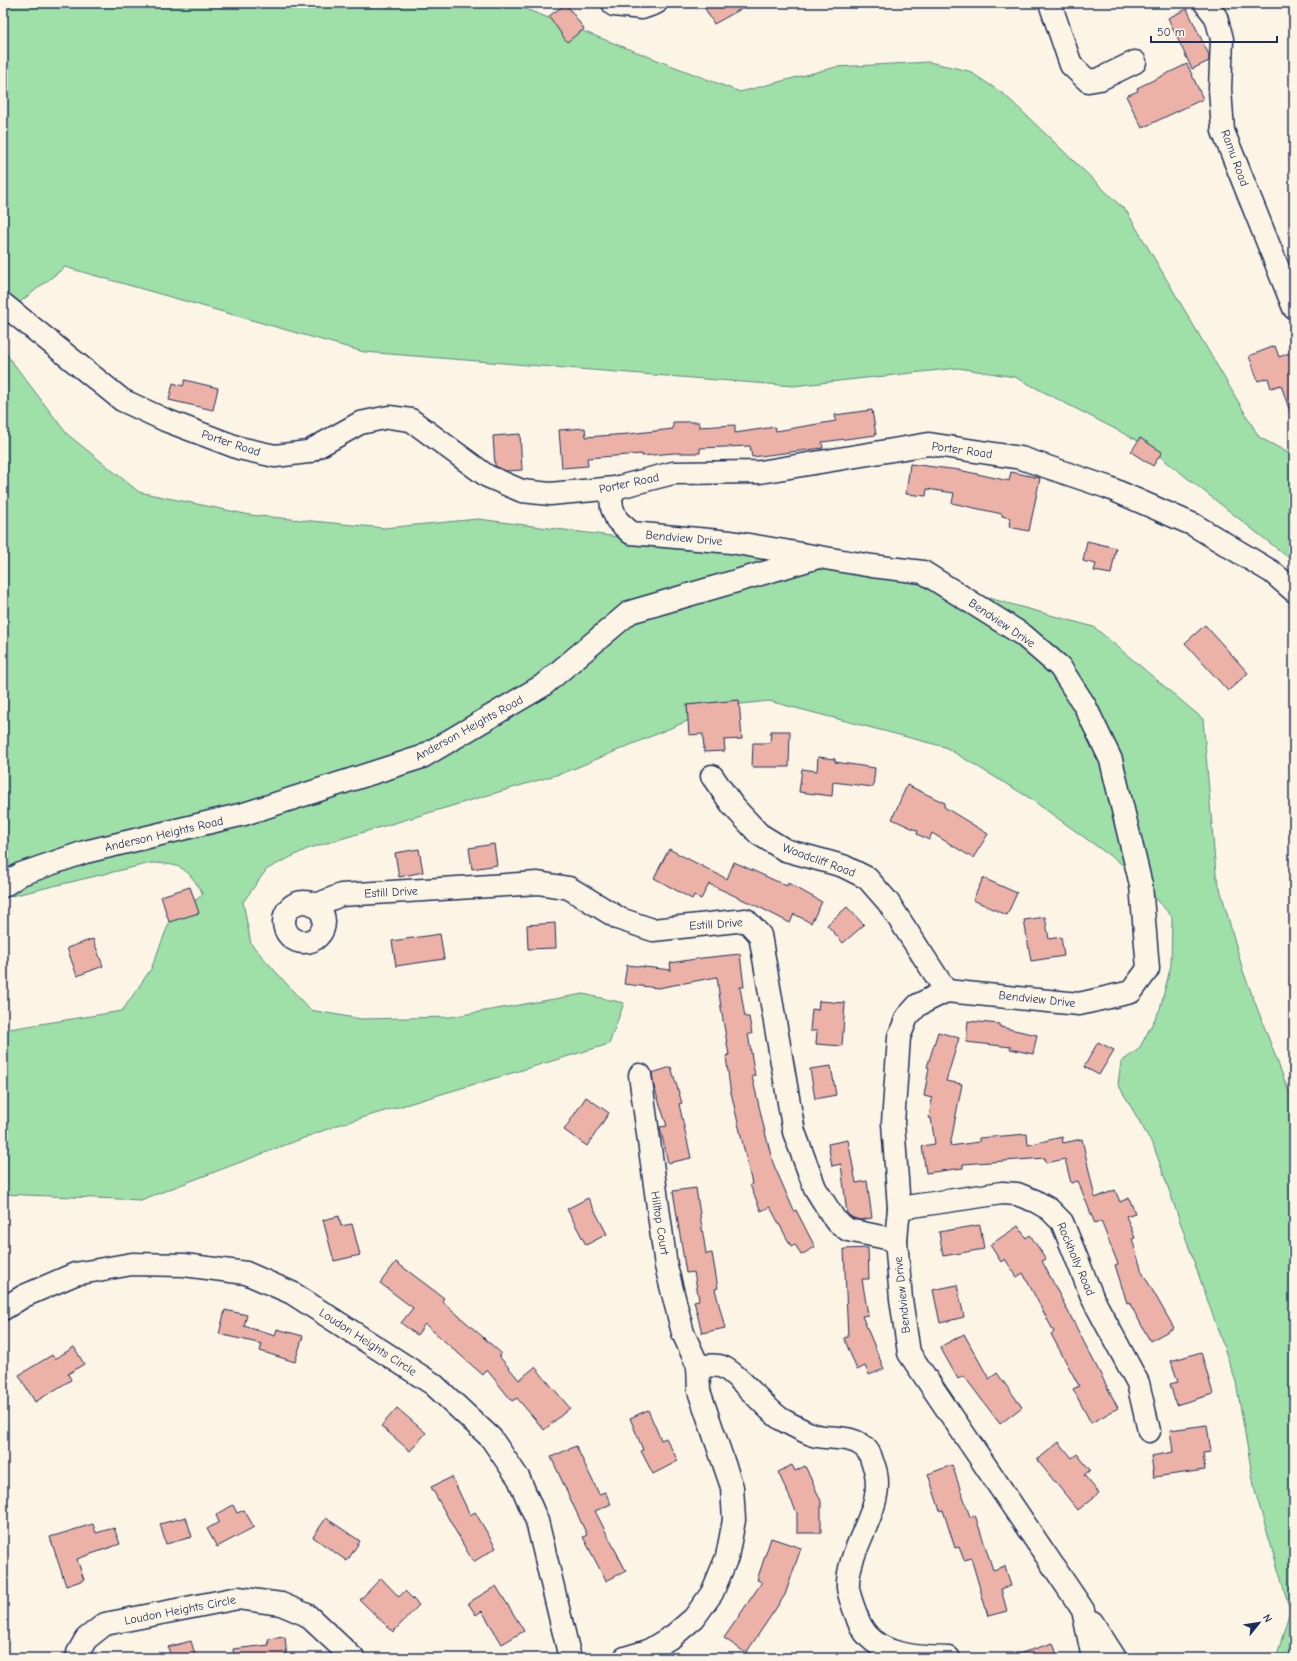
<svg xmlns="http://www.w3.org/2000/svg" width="1297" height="1661" viewBox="0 0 1297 1661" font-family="'Comic Neue',sans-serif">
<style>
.green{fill:#9fdfa8;stroke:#5d8783}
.building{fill:#ecb2a8;stroke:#1b2f5e}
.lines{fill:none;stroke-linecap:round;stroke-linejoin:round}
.minor-casing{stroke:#1b2f5e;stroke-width:25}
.minor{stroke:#fcf5e5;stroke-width:22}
.labels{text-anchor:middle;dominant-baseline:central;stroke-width:4;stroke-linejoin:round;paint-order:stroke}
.street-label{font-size:12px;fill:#1b2f5e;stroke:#fcf5e5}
</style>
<rect width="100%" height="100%" fill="#fcf5e5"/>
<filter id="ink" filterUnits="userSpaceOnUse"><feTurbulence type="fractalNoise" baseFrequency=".025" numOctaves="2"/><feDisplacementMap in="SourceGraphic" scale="8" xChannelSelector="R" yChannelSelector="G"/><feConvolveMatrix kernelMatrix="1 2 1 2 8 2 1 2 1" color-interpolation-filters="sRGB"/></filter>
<g filter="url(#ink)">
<g class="green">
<polygon points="3,3 510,3 740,92 836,67 929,62 969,71 1005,95 1127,212 1259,437 1294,456 1294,562 1144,444 1015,377 958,368 793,386 364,352 65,267 11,309 3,322"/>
<path d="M3,346l4,9 60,79 72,58 111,23 134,13 94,-9 416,53 200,55 109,92 13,155 27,97 46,121 5,5v561h-20l4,-6 12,-42 -35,-119 -19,-109 -82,-235 -36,-63 3,-22 18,-13 21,-40 11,-44 1,-48 -38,-44 -106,-76 -83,-50 -176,-46 -46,5 -157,66 -259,77 -40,20 -24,33 8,42 59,66 51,9 89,-2 133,-23 41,9 -15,41 -271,81 -197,75 -138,-6v-164l119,-19 29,-42 18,-46 34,-29c-16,-27 -22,-30 -52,-31l-148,35z"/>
</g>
<g class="building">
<polygon points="702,3 752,3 714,24"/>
<polygon points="566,4 584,29 567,42 549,16"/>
<polygon points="1187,9 1209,55 1209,61 1192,69 1168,18"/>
<polygon points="1187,64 1203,99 1142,128 1126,96 1138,91 1137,88"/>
<polygon points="1275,346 1279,357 1289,353 1294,366 1294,415 1291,415 1281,385 1271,388 1268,378 1258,381 1249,356"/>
<polygon points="185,380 218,388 213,410 169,400 173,383 183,386"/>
<polygon points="872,410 876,435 822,442 823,448 752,457 750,446 700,448 700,453 674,453 642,456 642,454 587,458 588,466 562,468 559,430 585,428 586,437 628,434 673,429 673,422 699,422 699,427 735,425 735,433 775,427 776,431 836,421 835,415"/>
<polygon points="520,434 522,470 506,471 495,466 493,436"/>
<polygon points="1140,438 1162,452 1153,466 1131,452"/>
<polygon points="910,464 959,470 1009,481 1011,472 1040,478 1029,531 1009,527 1010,518 1002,516 1002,514 952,503 954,493 927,489 926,496 906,494"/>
<polygon points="1087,541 1116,548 1111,574 1094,571 1096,564 1083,561"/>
<polygon points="1205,625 1248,673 1228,691 1185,643"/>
<polygon points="739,700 742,739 724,740 725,751 704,752 703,734 689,735 687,705"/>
<polygon points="771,731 790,731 789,767 752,767 753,743 770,743"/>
<polygon points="818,757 835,759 835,762 875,768 873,787 833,782 832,796 799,792 802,769 817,771"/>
<polygon points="907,785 945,803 944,807 988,834 973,858 932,833 929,840 917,834 918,831 892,819"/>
<polygon points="494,844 497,865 472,869 469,848"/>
<polygon points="419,849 423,872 399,877 395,853"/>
<polygon points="669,849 727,879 734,862 787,886 788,883 822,902 811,923 794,914 790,923 761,908 709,884 701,899 694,895 692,899 654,878"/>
<polygon points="983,878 1017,893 1007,915 973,900"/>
<polygon points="190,887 199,913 169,922 161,896"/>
<polygon points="847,907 864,925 843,943 827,925"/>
<polygon points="1045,917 1049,939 1061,937 1064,956 1031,961 1024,920"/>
<polygon points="555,923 556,948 528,949 527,925"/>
<polygon points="440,934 444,959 396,966 392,941"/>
<polygon points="93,939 103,966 77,976 67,948"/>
<polygon points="740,954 744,987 740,987 745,1017 749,1017 752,1034 748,1034 755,1076 752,1076 765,1132 773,1163 794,1211 796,1210 815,1247 801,1255 795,1244 791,1246 770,1207 761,1211 750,1185 752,1184 730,1088 726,1056 729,1055 721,1008 717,977 658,988 624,984 627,965 671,970 670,963 702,958"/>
<polygon points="819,1001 845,1003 842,1046 816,1044 817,1031 810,1031 812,1009 818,1010"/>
<polygon points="968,1021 1000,1024 1000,1027 1037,1035 1033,1054 1010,1049 1011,1047 966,1042"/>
<polygon points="938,1032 959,1038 946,1081 962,1084 950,1146 979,1142 979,1138 1027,1134 1028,1145 1062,1137 1063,1143 1082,1139 1095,1198 1115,1190 1120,1202 1129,1198 1135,1213 1126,1216 1135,1238 1132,1239 1142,1272 1174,1328 1150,1341 1129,1302 1127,1303 1115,1265 1118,1264 1101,1221 1095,1224 1078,1181 1071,1183 1065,1159 1046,1163 1045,1158 963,1164 963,1168 926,1173 922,1146 935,1144 931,1118 929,1118 932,1098 924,1096 929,1068 927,1067"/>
<polygon points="1098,1042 1114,1050 1099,1075 1084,1067"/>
<polygon points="831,1066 836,1095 815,1099 810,1069"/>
<polygon points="671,1067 682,1103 679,1104 691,1158 668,1163 660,1127 667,1126 654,1087 652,1073"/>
<polygon points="586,1097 609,1113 587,1146 564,1130"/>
<polygon points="848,1140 856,1183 867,1181 872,1218 860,1220 853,1218 847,1214 841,1164 832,1166 828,1144"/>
<polygon points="696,1188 706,1254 712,1253 718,1288 715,1289 725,1328 702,1333 694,1301 699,1300 694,1272 686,1273 673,1191"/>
<polygon points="588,1198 607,1234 586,1245 567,1209"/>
<polygon points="339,1216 341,1226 352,1224 360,1255 334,1261 323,1220"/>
<polygon points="980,1225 984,1249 943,1256 939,1232"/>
<polygon points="1018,1226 1026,1238 1030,1235 1046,1259 1042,1261 1118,1408 1091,1423 1073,1389 1079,1386 1051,1334 1054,1332 1023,1273 1017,1277 1005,1259 1001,1262 990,1245"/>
<polygon points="868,1248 869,1279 862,1279 868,1315 862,1316 884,1369 869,1375 865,1366 857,1370 844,1338 848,1337 844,1249"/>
<polygon points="396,1262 444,1298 442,1301 501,1353 499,1356 519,1380 535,1367 570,1408 544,1430 517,1398 512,1401 487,1370 483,1375 425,1324 417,1335 401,1323 413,1308 380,1283"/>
<polygon points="957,1285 964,1317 940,1323 933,1290"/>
<polygon points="225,1310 247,1315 244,1326 275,1336 277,1329 303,1336 295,1362 260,1351 262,1344 219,1334"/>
<polygon points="964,1334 989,1379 997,1373 1022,1407 1000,1424 964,1376 958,1379 940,1347"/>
<polygon points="74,1347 84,1364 68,1374 71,1380 35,1402 19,1375 52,1355 55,1359"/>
<polygon points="1201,1352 1213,1394 1176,1405 1170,1384 1178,1382 1171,1361"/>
<polygon points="397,1408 426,1433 410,1451 381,1426"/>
<polygon points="648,1410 661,1440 666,1438 678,1461 653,1474 641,1451 643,1450 630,1418"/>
<polygon points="1207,1425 1211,1452 1203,1453 1205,1470 1154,1477 1151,1456 1173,1452 1170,1430"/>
<polygon points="1059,1442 1072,1458 1077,1454 1090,1470 1084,1475 1099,1493 1078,1510 1037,1460"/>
<polygon points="576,1446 599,1494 605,1492 611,1504 595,1511 626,1571 606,1581 583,1537 587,1535 551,1457"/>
<polygon points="792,1465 795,1471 805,1466 821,1501 821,1533 797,1533 797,1513 778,1472"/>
<polygon points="952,1465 970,1517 975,1515 993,1570 1005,1566 1011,1586 1001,1589 1007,1611 988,1616 971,1558 964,1560 959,1547 955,1548 943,1510 940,1511 928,1474"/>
<polygon points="452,1477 470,1515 475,1512 496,1548 473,1562 431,1487"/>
<polygon points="233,1505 237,1513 244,1510 254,1527 217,1547 207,1529 219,1522 216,1515"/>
<polygon points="186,1517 192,1537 166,1544 160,1524"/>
<polygon points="326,1518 360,1541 347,1561 313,1537"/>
<polygon points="93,1524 96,1533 114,1528 120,1544 77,1559 84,1580 66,1586 50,1537"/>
<polygon points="771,1538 801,1548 785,1595 746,1653 724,1638 762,1582 757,1580"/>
<polygon points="381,1578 399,1597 405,1591 419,1605 393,1632 360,1600"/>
<polygon points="496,1586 524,1631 502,1644 482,1611 476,1615 468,1603"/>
<polygon points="285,1637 287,1658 234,1658 233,1649 269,1645 268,1639"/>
<polygon points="191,1641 196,1658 171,1658 168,1647"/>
<polygon points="1053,1643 1058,1658 1016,1658 1015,1655"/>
</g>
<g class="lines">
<defs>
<g id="minor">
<polyline points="613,3 614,5 642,8 656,3"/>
<polyline points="1050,3 1071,65 1088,81 1100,79 1135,62"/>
<polyline points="1205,3 1216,17 1222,39 1220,89 1223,131 1294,308"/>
<polyline points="3,304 122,400 165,420 239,448 275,456 308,452 360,423 389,417 411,420 487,476 522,491 550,494 615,488 673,473 760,472 929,444 1021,458 1107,487 1194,525 1272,572 1294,591"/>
<polyline points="615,488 611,498 612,508 617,520 631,533 731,542 872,566 923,572 1023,635 1060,667 1085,706 1111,760 1141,885 1148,969 1131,992 1079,1004 946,991 918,1005 907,1017 899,1037 893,1123 899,1208 896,1240 901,1299 909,1353 1083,1610 1093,1658"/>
<polyline points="712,776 733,806 759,834 785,850 843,866 867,878 888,902 946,991"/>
<polyline points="3,886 21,874 85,852 244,814 422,757 542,686 630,612 815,558"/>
<circle cx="304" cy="922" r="20"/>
<polyline points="316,905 341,895 538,883 569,888 620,919 653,930 746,920 760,935 794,1132 815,1188 835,1220 848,1230 896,1240"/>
<polyline points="899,1208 1002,1193 1017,1194 1035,1201 1049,1209 1062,1222 1093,1299 1138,1383 1149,1431"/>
<polyline points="3,1309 24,1296 75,1274 132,1264 184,1265 246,1273 292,1293 433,1384 491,1438 519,1479 537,1521 570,1658"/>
<path d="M698,1366c7,0 15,-1 21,0 15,2 46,43 62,53 9,5 22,12 32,16 17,5 41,-1 54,15 2,2 4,7 5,11 20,43 -26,83 -24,127 1,8 5,18 8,26 12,42 56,43 93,44"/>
<polyline points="1092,1622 1115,1658"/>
<polyline points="78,1658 78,1653 86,1639 105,1624 238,1598 281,1604 307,1615 353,1658"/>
<polyline points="625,1658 648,1651 673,1636 694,1618 712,1593 727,1557 734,1520 732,1487 699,1391 698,1366 683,1333 666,1266 640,1075"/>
</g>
</defs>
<use href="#minor" class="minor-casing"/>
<use href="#minor" class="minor"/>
</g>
</g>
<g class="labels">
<g class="street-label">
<text transform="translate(1235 158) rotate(70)">Ramu Road</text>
<text transform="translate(231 443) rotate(18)">Porter Road</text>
<text transform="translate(962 450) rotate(8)">Porter Road</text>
<text transform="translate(629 483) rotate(-12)">Porter Road</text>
<text transform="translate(684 538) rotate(5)">Bendview Drive</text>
<text transform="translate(1002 623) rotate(34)">Bendview Drive</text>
<text transform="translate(469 728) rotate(-29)">Anderson Heights Road</text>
<text transform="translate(164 834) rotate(-13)">Anderson Heights Road</text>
<text transform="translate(819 860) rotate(20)">Woodcliff Road</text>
<text transform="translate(391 892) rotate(-3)">Estill Drive</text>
<text transform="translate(716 924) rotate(-4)">Estill Drive</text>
<text transform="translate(1037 999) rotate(6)">Bendview Drive</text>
<text transform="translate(660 1223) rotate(81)">Hilltop Court</text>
<text transform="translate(1076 1259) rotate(67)">Rockholly Road</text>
<text transform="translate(902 1295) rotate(-96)">Bendview Drive</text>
<text transform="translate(368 1342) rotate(33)">Loudon Heights Circle</text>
<text transform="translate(180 1610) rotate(-11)">Loudon Heights Circle</text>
</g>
</g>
<rect width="1297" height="1661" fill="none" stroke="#fcf5e5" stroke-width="16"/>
<rect x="8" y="8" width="1281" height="1645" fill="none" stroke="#1b2f5e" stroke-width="1.5" filter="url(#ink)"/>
<g transform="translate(1259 1623) rotate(60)" stroke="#fcf5e5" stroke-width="3" paint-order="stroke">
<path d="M0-3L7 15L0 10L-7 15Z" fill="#1b2f5e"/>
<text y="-6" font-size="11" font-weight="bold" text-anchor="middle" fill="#1b2f5e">N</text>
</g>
<path d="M1151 36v6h126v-6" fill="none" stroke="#1b2f5e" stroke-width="2"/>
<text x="1157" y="36" font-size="12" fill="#1b2f5e" stroke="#fcf5e5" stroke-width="3" paint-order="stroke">50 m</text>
</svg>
